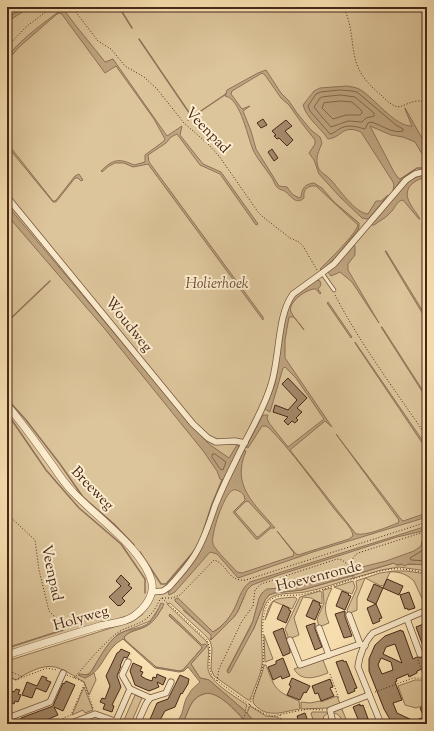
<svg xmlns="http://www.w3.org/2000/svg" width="434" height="731" viewBox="0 0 434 731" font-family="'Sorts Mill Goudy',serif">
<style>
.green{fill:#ddc59b;stroke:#92765a;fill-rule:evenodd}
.water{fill:#bea480;stroke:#8e7257;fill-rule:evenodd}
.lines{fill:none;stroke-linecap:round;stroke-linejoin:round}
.shore{stroke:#82664d;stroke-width:1}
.stream{stroke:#8e7257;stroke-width:1.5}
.building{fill:#a58a6b;stroke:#47271a;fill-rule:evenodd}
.service-casing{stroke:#745641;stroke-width:4.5}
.minor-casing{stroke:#745641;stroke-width:7}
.tertiary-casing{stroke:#745641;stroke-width:8}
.path{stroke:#47271a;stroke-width:1;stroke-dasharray:1 2;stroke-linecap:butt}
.service{stroke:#fdeecf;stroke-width:3}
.minor{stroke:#fdeecf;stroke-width:5.5}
.tertiary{stroke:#fdeecf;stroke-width:7}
.labels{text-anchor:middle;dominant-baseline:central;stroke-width:4;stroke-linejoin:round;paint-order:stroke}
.street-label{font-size:15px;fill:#47271a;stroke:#fdeecf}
.park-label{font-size:15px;font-style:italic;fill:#6c4e3a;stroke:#fdeecf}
</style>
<rect width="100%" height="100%" fill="#fce5b5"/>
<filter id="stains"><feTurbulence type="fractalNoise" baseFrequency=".005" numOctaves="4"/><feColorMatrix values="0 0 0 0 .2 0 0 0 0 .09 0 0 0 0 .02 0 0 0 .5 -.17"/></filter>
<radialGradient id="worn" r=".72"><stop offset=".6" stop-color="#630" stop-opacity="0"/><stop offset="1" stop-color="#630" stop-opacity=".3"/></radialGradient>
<g class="green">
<path d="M7,7h420v555l-31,-1 -96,27 -38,5 -3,7 -6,21 -26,50 27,-43 11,-28 4,-5 5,-2 28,-3 50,-14 1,2c-16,5 -32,11 -48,14 -10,2 -24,0 -33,5 -17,9 -8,52 -10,68 -2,12 -8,23 -12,35h-2l-34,-24 -3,-7 1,-21 -2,-7 -4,-5 -36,-33 -3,1 39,37c5,9 1,18 2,28 2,14 28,28 39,36l-2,6 -36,-31 -9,-2 -9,-14 15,-18 -4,-1 -32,-31 -1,2 33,30v2l-19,22 -4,1 -23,-4 -31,-27 -1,-3c8,-8 16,-6 24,-12 6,-4 10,-12 15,-18l-4,1 -9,13 -32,13 -19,25 -9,14 -6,3 -5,-2 6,4 9,-5 2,7 -7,15 -5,-13c-9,-5 -18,-12 -29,-15 -13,-3 -28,6 -39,13l-9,-4v-15l126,-40 10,-7 -136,44zM244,597l-6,14 -4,6 -23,23 -1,-1 2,-3 -2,-2 -27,-24 30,22c8,-5 15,-12 20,-20 4,-7 3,-11 11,-15z"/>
<polygon points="394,563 396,565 418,564 427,565 427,571 399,567 381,570 354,578 354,575"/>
<path d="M394,571h12l21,3v29l-2,2 -11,-24c-6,-6 -15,-10 -24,-9l-6,13 -3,1 -16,-8 -8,20v12l-9,4 -1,-4 10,-22 -1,-7 24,-8z"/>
<polygon points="353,581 355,587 352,594 334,587"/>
<path d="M332,588c-7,15 -9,20 -3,35l-10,4 -2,-8 7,-16 -1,-13z"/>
<polygon points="320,591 322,592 322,604 311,598 303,597 294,618 299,635 289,639 285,629 300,597"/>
<path d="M295,597l2,2 -5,10 -19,-8 -8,19c6,-23 8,-21 30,-23z"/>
<polygon points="264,635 273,659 265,662"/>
<path d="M321,659l2,1 5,13c-11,4 -26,10 -34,-4z"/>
<path d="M264,665h2c9,24 9,26 33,36l1,8c-15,2 -29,9 -42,-1 -2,-2 -5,-4 -5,-7 0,-6 10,-27 11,-36z"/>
<polygon points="415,680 423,680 427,691 427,704 416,708 405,705 398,686"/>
<polygon points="84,687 93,710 85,713 83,710 72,715"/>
<path d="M208,693c11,0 27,17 34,25l-2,6h-58c8,-14 8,-28 26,-31z"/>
<polygon points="135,695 142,698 131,723 124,720"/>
<polygon points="337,696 340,704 328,708 301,709 301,702 310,703 320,701 321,702"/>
<polygon points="250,706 266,716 278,717 281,724 256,724 247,713"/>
<path d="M340,709h2l5,13h-5c-1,-5 -4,-9 -9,-9v-1z"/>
<polygon points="312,712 329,712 324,716 322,722 315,724 311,714"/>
</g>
<g class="water">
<polygon points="25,7 30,7 7,22 7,18"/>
<path d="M61,10h3c13,18 28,35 41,52l8,-3 54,77 15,-10 -2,9 23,29 18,8 37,52 -2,1 -36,-51 -20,-9 -23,-31 -6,3 -5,6 -18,12 1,7 114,155v3l-115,-156 -15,3 -9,-4h-9l-6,3 -7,6 -1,-1c12,-12 18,-13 33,-6l11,-3v-7l19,-14 1,-2 -11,-20 -38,-53 -11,7 -44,-60 -4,1 -38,33 -12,14c0,-12 43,-43 54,-51z"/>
<path d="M266,70l15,23 8,8 8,12 14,17 9,7 2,6c-3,8 -7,14 -4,24 2,6 9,8 13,13 8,9 24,33 37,34l8,-13h5l7,-6 -18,22 -3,2 -5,-1 -22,-21 -21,-23 -5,-14 -5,-7 6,-9v-4l-14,-18 -12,-17 -8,-7 -16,-23 -3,-2 -30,18 -1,3 11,15 8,-3 -7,5 8,20 5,18 23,37 8,1 5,7 7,4 2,-1c1,-9 4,-13 13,-14l8,5 12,14 25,21v4l-1,3 -23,28 -13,12 -2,-1c8,-8 36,-35 38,-44l-42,-39c-9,-1 -13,4 -12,12 -8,7 -12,-1 -18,-6 -2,-2 -6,-2 -8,-4 -3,-2 -4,-7 -6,-10 -6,-9 -13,-17 -18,-26 -6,-12 -13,-54 -29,-56l2,-6 31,-17z"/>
<path d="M347,86c4,1 8,1 12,3 15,8 36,38 53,37l-7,-17v-1l22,39v15l-12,-20 -12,-5 -12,-2 -21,-9 24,46 5,7 3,-1 -9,13 1,-6 -1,-3 -32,-50c-19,-8 -18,5 -33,7 -8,-12 -21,-20 -25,-34l11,-14 6,-3z"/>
<polygon points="7,143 53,201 55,201 57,199 75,176 79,174 83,180 81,181 78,178 75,178 56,202 53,202 7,146"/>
<path d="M423,175h4v2c-6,1 -10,3 -14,6 -14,12 1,25 7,36h-1l-16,-19c-7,1 -8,9 -13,13 -4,5 -11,8 -16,12h-3l36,-43 7,-4z"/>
<polygon points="7,205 193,427 209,444 229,458 237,445 239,445 238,450 223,480 220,479 217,471 204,452 104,328 7,215"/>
<polygon points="354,245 355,246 355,255 348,264 348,270 379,323 352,282 340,272 331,276 328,272"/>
<polygon points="385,251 386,251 427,318 427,321"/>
<path d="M316,280l4,1 1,4 -3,4 3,4 -1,1 -4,-5c-8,-1 -29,13 -25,23 3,7 10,12 13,18l-10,-13h-5l-4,23v18l47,69 -7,-6 -35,29 66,84c11,2 31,-7 42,-11l1,-3 -63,-86 64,84 3,3 24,-8v4l-114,35 -75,26 -21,-24 -7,-2 -35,40 -6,3 -1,-2 3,-4 24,-30 7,-11 19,-52 23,-46 2,1c-15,35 8,52 29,77h-4l-13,11h-2l-23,-27 12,-12 -1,-5c-3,-3 -7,-6 -11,-5 -9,3 -23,46 -20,54 2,6 19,22 24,28l5,1 51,-17 1,-3 -17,-22 18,22 3,2 51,-16 4,-3c-1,-9 -12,-18 -17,-25 -22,-28 -43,-59 -68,-84l-3,-1h-3l-14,22 -2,-1 17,-32h5l-1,3 2,5 19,24 36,-28 -28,-41 -11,-11 -2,1 -13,44 -5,-3 10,-25 10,-65 4,-13 6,-11zM248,501l23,25 -13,11h-1l-22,-25 10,-10z"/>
<polygon points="328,302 352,337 351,338 327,303"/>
<polygon points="381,327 382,327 427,397 427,399"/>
<polygon points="355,342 427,447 427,450 355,343"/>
<path d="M427,526v4l-30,7 -118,38 -27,10 -5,5 -9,21 -4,6 -23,23v-5l-36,-34v-2l3,-1 35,34c9,-5 15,-12 20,-21 6,-10 7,-22 17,-29z"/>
<polygon points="425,540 427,548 427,565 409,564 404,566 402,564 396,565 394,563 302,590 274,593 269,595 265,600 254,628 230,672 229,673 227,672 250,628 253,621 259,598 262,593 267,589 296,587 328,579 350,570 386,561 414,551 421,546 422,541"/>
<path d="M161,603l3,1c-4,8 -9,17 -16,21 -9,5 -17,4 -24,12l1,3 31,27 23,4 4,-1 19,-22v-1l-33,-32 1,-1 32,31 3,-1 2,2 -16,18 9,14 9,2 36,31 11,13h-8c-8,-9 -24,-27 -36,-30 -6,-2 -13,1 -17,5 -7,7 -8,17 -13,25h-9c13,-8 8,-20 16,-30 2,-5 7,-8 11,-12l-12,-15 -4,4 -5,1 -24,-4 -32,-29c-19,10 -19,32 -38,39l-7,-3 1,-1 9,1c5,-4 7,-10 10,-15 5,-8 10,-17 17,-23 10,-9 25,-7 35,-15 5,-5 8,-13 11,-19z"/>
</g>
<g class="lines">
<g class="shore">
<path d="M340,90l12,1 5,1 39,33 7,4v2c-11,3 -21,-6 -32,-9l-3,1 -3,6c-8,-2 -15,-5 -24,-1 -4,2 -6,5 -11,6l-20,-23 -2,-5 8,-12 5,-2z"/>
<polygon points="341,95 355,97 374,113 374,116 366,118 362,122 348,121 331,127 322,117 314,107 320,98 322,97"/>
<polygon points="341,101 352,102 362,111 362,113 360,115 346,115 333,119 322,108 324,103"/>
<polygon points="213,454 215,454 226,462 223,470 220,469 212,457"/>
<polyline points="427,544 423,550 410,558 411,560 427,561"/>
</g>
<g class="stream">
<polyline points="119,7 132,28"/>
<polyline points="139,39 192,117 188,120"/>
<polyline points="192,117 226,94"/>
<polyline points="402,178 417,168 427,168"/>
<polyline points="7,322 50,281"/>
<polyline points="7,399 26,420 60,464 83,497 114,524 134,545"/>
<polyline points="7,413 46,470 79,508 121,544 145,579 145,593"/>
<polyline points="201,538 212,504 222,480"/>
<polyline points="140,552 161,584 166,584 195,550"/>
<polyline points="7,648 63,630"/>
</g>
</g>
<g class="building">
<polygon points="263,119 267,125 261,128 257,123"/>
<polygon points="286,120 292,126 285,131 293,140 287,146 279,138 277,139 274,136 276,135 272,131"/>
<polygon points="272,149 278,158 274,161 268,152"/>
<polygon points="288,378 307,398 297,408 302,412 296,418 298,420 295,423 292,421 288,425 284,421 288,417 273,412 275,405 288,410 297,400 282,384"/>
<polygon points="121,575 130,584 128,585 132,588 122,598 125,601 120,606 119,605 118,606 109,597 121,586 116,581"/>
<polygon points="387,579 403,586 399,595 383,588"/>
<polygon points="374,584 383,588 376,604 367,600"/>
<polygon points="342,591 349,594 348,595 351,596 345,610 336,606"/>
<polygon points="409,592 415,608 408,610 407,608 405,609 400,595"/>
<polygon points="313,600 320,603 319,605 321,606 315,620 306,616"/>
<polygon points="376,604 382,618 379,619 380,621 373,624 367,608"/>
<polygon points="283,605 289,608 289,610 291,611 286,623 277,619"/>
<polygon points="345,611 345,617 352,636 344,638 335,614"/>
<polygon points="315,623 315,629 322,647 315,650 306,626"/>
<path d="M426,623l1,3v41l-10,4v2l-8,4 -1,-3 -12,5 1,2 -2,1 7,18 -9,3 4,10 17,8 10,-4 -4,-9 4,-1 3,7v10h-32l-3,-1 -8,-14 -15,-38v-12l6,-14 10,-9 16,-6v1h2l10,28 4,-2 5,1 4,-4 -10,-27zM395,644l7,19 -19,-9 3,-7zM381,658l10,4 2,8 -11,4 -4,-9z"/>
<polygon points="283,628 290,650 290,653 283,656 273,632"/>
<polygon points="121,649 130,653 127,658 124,657 120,666 121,666 117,676 121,687 112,705 114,706 112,712 103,709 105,704 100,702 102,698 105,699 110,686 106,676 117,653 119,652"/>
<polygon points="283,658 290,676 282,679 281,676 273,680 268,667 276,664 276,661"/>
<polygon points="343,660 344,662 346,661 357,688 354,689 355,691 348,694 336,662"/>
<polygon points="133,663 142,667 140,671 143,672 141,676 146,679 152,681 153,677 156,678 157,674 166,678 163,685 157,682 159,687 149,691 135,685 130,671"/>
<polygon points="180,675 189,679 188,684 182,694 181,693 175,707 165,711 160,720 168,724 148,724 157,703 168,699"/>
<polygon points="42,676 47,678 46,680 51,682 46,692 36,688 32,698 22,695 27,682 37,686"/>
<polygon points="292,678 310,686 306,693 304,692 300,700 287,695 291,686 289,685"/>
<polygon points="330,679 333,687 330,688 334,696 321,701 318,693 315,694 312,686"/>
<polygon points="66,681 75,685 63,711 54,707 58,715 37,724 19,724 18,721 21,719 21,718 53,706 63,683 64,684"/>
<polygon points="7,689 14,692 16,689 20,690 18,694 21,695 18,702 15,701 14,704 10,702 11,699 7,697"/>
<polygon points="360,704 360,706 363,705 370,724 360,724 353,707"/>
<polygon points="305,713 309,724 286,724 298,719 297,716"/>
</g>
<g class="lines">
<defs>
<polyline id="service" points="322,273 334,290"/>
<g id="minor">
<polyline points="7,197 193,424 208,438 216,442 235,441 245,443"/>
<path d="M152,592l11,-1 6,-4c10,-11 21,-23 28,-36 8,-14 13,-30 18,-45 6,-15 13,-30 20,-44 12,-26 28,-50 36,-77 9,-27 6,-70 22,-91l29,-21 12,-9 72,-84 9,-6 12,-3"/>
<polyline points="349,615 360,644"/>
<polyline points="407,619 420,654"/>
<polyline points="319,628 329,655"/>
<polyline points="290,640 300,665 360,644 365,646"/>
<polyline points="130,689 150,698"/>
<polyline points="8,718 50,702 63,673"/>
<polyline points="116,721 130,689 122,675 128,662"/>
<polyline points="333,723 330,710 369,695"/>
<polyline points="69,724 95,714 123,724"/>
<polyline points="137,724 146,704 150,698 166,693 171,682"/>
<path d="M381,724l-23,-57c1,-11 7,-26 15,-34l54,-23"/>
</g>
<path id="tertiary" d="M7,405c16,19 31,40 46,61 6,9 12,18 20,26 22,24 72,58 79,91 2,13 -7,25 -18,33 -9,7 -23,7 -34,10 -31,9 -62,19 -93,29"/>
</defs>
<use href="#service" class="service-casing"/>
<use href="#minor" class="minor-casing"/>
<use href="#tertiary" class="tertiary-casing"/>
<g class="path">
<polyline points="72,7 98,41 111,49 125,66 144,77 157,89 184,123 208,144 219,156 258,212 263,217 290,238 299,242 303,246 317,270"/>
<path d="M343,7c9,15 8,34 12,51 3,15 14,27 26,37 4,4 9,9 14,11 8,4 17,-10 32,-3"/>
<polyline points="7,47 26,27 52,7"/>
<path d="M335,295c26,50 60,95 92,142"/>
<polyline points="7,514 35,540 39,570 49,611 54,616 70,625 71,628"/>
<path d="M354,579c-3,-10 -6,-19 4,-26l69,-22"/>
<path d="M162,598h10l8,-3 34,-35c15,5 13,22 32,20l181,-58"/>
<polyline points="162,598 207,640 210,649 209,665 212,677 254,708 263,713 272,716 308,709 324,710"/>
<polyline points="418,660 424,678"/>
<polyline points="7,670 23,677"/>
<polyline points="330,674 339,699"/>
<polyline points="67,675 84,682 93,708"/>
<polyline points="7,676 16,680 47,668 57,670"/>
<path d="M74,678c14,-16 27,-32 43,-45 10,-7 24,-8 32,-17 6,-5 8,-12 12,-18"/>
<polyline points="217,681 219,669 242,621 253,606 255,590 261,584 337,559 342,560 351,567"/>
<polyline points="375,692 413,678 427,678"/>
<polyline points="280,715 282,724"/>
<polyline points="64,722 63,718 71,715 84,685"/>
<path d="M241,724c8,-19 19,-40 22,-60 3,-21 -5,-41 5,-61 6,-10 22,-7 31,-8 31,-5 60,-21 92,-26 12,-1 24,2 36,4"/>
</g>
<use href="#service" class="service"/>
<use href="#minor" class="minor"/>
<use href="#tertiary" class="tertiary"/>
</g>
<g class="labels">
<g class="street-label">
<text transform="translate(207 131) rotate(46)">Veenpad</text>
<text transform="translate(128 325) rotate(51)">Woudweg</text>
<text transform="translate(92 489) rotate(46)">Breeweg</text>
<text transform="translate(51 573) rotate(78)">Veenpad</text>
<text transform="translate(319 577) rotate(-14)">Hoevenronde</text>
<text transform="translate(81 619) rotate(-16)">Holyweg</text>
</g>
<g class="park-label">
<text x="217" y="284">Holierhoek</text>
</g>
</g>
<rect width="434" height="731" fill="none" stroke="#fce5b5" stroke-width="24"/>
<rect x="8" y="8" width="418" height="715" fill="none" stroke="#47271a" stroke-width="2"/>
<rect x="12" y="12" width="410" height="707" fill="none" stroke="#47271a"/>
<rect width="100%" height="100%" filter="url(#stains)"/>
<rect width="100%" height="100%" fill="url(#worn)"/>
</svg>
